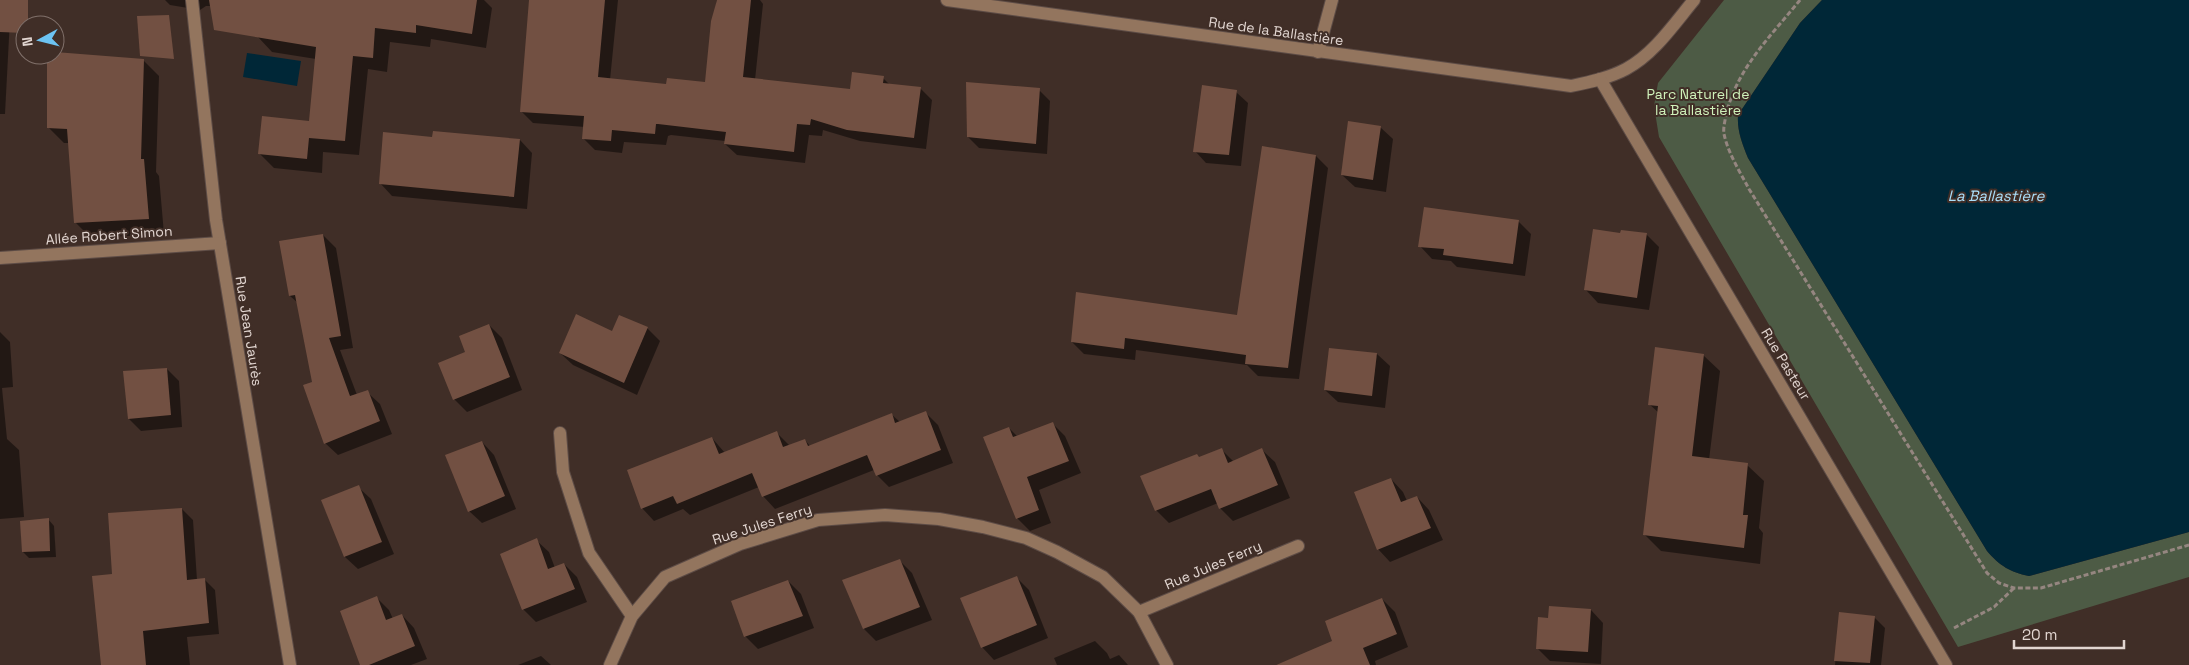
<svg xmlns="http://www.w3.org/2000/svg" width="2189" height="665" viewBox="0 0 2189 665" font-family="'Space Grotesk',sans-serif">
<style>
.green{fill:#4d5b45}
.water{fill:#002737}
.shadow{fill:#0007}
.building{fill:#725042}
.lines{fill:none;stroke-linecap:round;stroke-linejoin:round}
.minor-casing{stroke:#5d4c46;stroke-width:14}
.path{stroke:#958680;stroke-width:3;stroke-dasharray:5 2.5;stroke-linecap:butt}
.minor{stroke:#93755e;stroke-width:12}
.labels{text-anchor:middle;dominant-baseline:central;stroke-width:4;stroke-linejoin:round;paint-order:stroke}
.street-label{font-size:14px;fill:#e2d6d1;stroke:#402e27}
.park-label{font-size:14px;fill:#cff1ba;stroke:#402e27}
.water-label{font-size:15px;font-style:italic;fill:#aadef9;stroke:#402e27}
</style>
<rect width="100%" height="100%" fill="#402e27"/>
<path class="green" d="M1724,0h98l-22,23 -62,92c-1,16 4,28 10,43l239,393c13,15 23,21 42,25l160,-44v45l-231,70 -299,-510 -5,-31 4,-23z"/>
<g class="water">
<path d="M1822,0h367v532l-160,44c-19,-4 -29,-10 -42,-25l-239,-393c-6,-15 -11,-27 -10,-43l62,-92z"/>
<polygon points="247,53 301,61 297,86 243,77"/>
</g>
<g class="shadow">
<polygon points="0,0 11,0 5,114 0,114"/>
<polygon points="165,0 484,0 492,8 486,48 431,39 430,47 390,42 387,72 368,69 359,155 323,152 322,173 274,168 259,153 310,122 316,59 272,52 258,37 216,13 210,6 206,6 200,10 170,5"/>
<polygon points="530,0 618,0 610,80 668,85 706,84 717,0 760,0 763,4 755,80 852,90 883,78 890,85 920,88 932,100 926,149 860,141 823,130 822,136 809,135 805,163 737,155 725,144 725,141 671,135 668,136 666,145 624,142 622,153 595,150 583,138 585,127 533,123 521,111"/>
<polygon points="55,54 143,60 159,76 156,172 159,176 164,234 91,238 76,223 69,143 64,143 49,128 48,55"/>
<polygon points="1039,90 1050,101 1047,154 979,148 968,137"/>
<polygon points="1236,92 1248,103 1241,166 1206,163 1195,151"/>
<polygon points="1380,127 1393,139 1386,192 1355,187 1342,175"/>
<polygon points="433,138 520,140 532,153 527,209 392,196 380,183"/>
<polygon points="1263,148 1316,156 1328,168 1299,379 1258,376 1247,365 1136,350 1135,360 1084,354 1072,342 1238,317"/>
<polygon points="1518,221 1531,234 1525,276 1457,267 1451,261 1432,259 1420,246"/>
<polygon points="1646,234 1659,247 1649,310 1598,303 1586,290 1621,235"/>
<polygon points="323,235 336,248 353,348 340,350 357,395 367,392 380,404 392,434 338,455 325,443 298,303 290,296"/>
<polygon points="489,325 502,338 522,390 467,412 454,399 466,353"/>
<polygon points="647,328 660,341 637,395 573,365 560,353"/>
<polygon points="0,332 10,342 13,387 2,388 7,439 19,450 24,517 0,519"/>
<polygon points="1377,354 1390,366 1385,408 1338,402 1325,390"/>
<polygon points="1703,355 1720,371 1709,460 1747,465 1764,481 1759,528 1763,533 1760,564 1661,551 1645,535 1659,413 1649,404"/>
<polygon points="167,369 179,381 182,427 141,431 129,419"/>
<polygon points="926,413 938,425 953,463 889,487 877,475 874,470 775,509 763,496 759,487 690,515 683,509 654,521 642,508 712,438 725,453 777,433 790,446 805,440 810,446 891,414 900,422"/>
<polygon points="1053,424 1065,436 1081,473 1039,490 1051,523 1030,531 1017,518 1009,428 1018,437"/>
<polygon points="482,442 494,455 516,509 482,523 469,511"/>
<polygon points="1221,449 1234,462 1262,450 1275,462 1290,498 1233,521 1220,508 1218,503 1169,523 1156,510 1200,458"/>
<polygon points="1391,479 1403,492 1407,501 1417,497 1429,510 1443,540 1390,562 1378,549"/>
<polygon points="358,487 371,499 394,554 358,569 345,557 322,501"/>
<polygon points="182,509 193,520 197,580 204,579 215,590 219,634 187,637 190,665 103,665 114,575"/>
<polygon points="48,519 54,526 56,557 29,558 23,552"/>
<polygon points="536,540 549,552 555,568 564,564 577,577 587,602 536,622 523,609 502,555"/>
<polygon points="900,561 912,573 932,620 876,641 864,629"/>
<polygon points="1016,577 1029,590 1048,638 994,660 982,647"/>
<polygon points="788,581 801,594 814,628 758,649 745,636"/>
<polygon points="377,598 389,610 393,619 402,615 414,628 427,659 411,665 361,665"/>
<polygon points="1382,599 1395,612 1408,647 1375,661 1376,665 1276,665 1334,642"/>
<polygon points="1591,610 1603,623 1601,664 1550,661 1537,648 1549,619"/>
<polygon points="1840,614 1874,617 1885,628 1881,665 1835,665"/>
<polygon points="1095,641 1107,653 1110,659 1119,655 1128,665 1057,665 1054,658"/>
<polygon points="541,656 551,665 518,665"/>
</g>
<g class="building">
<polygon points="0,0 28,0 28,25 25,25 25,33 0,32"/>
<polygon points="209,0 477,0 472,34 416,25 416,33 375,28 373,58 353,56 345,141 309,138 307,159 258,154 262,116 309,121 316,47 214,30"/>
<polygon points="529,0 605,0 598,77 666,84 667,78 705,82 711,21 717,0 751,0 743,77 850,89 852,72 884,76 883,83 921,87 914,138 847,130 811,119 810,125 797,124 794,152 724,144 726,132 658,124 656,124 655,134 612,130 611,141 582,139 584,116 520,112"/>
<polygon points="169,15 174,59 140,56 137,16"/>
<polygon points="55,52 144,59 141,159 144,159 149,219 74,223 67,129 47,128 47,55 55,55"/>
<polygon points="966,82 1040,88 1036,144 967,137"/>
<polygon points="1202,85 1237,90 1229,155 1193,152"/>
<polygon points="1348,121 1381,126 1373,180 1341,175"/>
<polygon points="433,131 520,139 514,197 379,184 383,132 432,137"/>
<polygon points="1262,146 1316,155 1288,368 1245,364 1246,355 1125,338 1124,349 1071,342 1076,292 1237,315"/>
<polygon points="1424,207 1519,220 1513,264 1443,255 1444,249 1418,247"/>
<polygon points="1593,229 1620,233 1621,230 1647,233 1637,298 1584,290"/>
<polygon points="323,234 341,336 329,338 350,396 368,390 380,421 324,444 303,385 312,382 295,295 289,296 279,241"/>
<polygon points="576,314 612,331 619,315 648,327 624,383 559,353"/>
<polygon points="489,324 510,377 453,400 438,363 465,352 459,336"/>
<polygon points="1655,347 1704,354 1692,456 1748,463 1743,515 1748,515 1744,548 1643,535 1658,406 1648,405"/>
<polygon points="1329,348 1377,353 1372,396 1324,390"/>
<polygon points="167,368 171,415 128,419 123,371"/>
<polygon points="926,411 941,450 876,476 867,455 762,497 752,473 677,504 673,496 641,509 627,470 712,437 719,454 777,431 783,447 805,439 808,446 892,413 895,423"/>
<polygon points="1053,422 1069,461 1027,477 1039,510 1016,519 983,437 1009,427 1013,437"/>
<polygon points="482,441 505,496 468,512 445,455"/>
<polygon points="1222,448 1228,463 1262,448 1278,485 1219,509 1211,489 1155,511 1140,476 1197,454 1199,457"/>
<polygon points="1391,478 1401,502 1417,496 1431,528 1377,550 1354,492"/>
<polygon points="359,485 382,542 344,557 321,500"/>
<polygon points="182,508 187,580 205,578 209,623 143,631 146,665 101,665 92,576 112,574 108,513"/>
<polygon points="49,518 50,551 22,552 20,521"/>
<polygon points="537,538 548,569 564,563 575,589 522,610 500,554"/>
<polygon points="900,559 920,607 863,629 842,580"/>
<polygon points="1017,576 1037,625 981,648 960,598"/>
<polygon points="788,580 803,616 744,637 731,601"/>
<polygon points="377,596 386,620 402,614 415,646 369,665 360,665 340,611"/>
<polygon points="1382,598 1397,634 1363,648 1370,665 1276,665 1332,641 1325,621"/>
<polygon points="1549,606 1591,609 1588,652 1536,649 1538,617 1548,618"/>
<polygon points="1839,612 1875,616 1870,663 1834,661"/>
</g>
<g class="lines">
<defs>
<g id="minor">
<polyline points="192,0 216,220 290,665"/>
<path d="M947,0l624,86c19,-4 38,-8 55,-17 28,-15 48,-45 68,-69"/>
<polyline points="1318,52 1332,0"/>
<polyline points="1600,79 1946,665"/>
<polyline points="0,258 220,243"/>
<polyline points="560,433 563,472 589,553 632,616"/>
<polyline points="1139,612 1298,546"/>
<polyline points="610,665 632,616 665,577 740,544 818,520 885,515 939,519 983,527 1026,538 1057,552 1103,577 1139,612 1167,665"/>
</g>
</defs>
<use href="#minor" class="minor-casing"/>
<g class="path">
<path d="M1800,0c-29,36 -63,68 -74,115 -1,6 -3,13 -2,19 4,19 16,38 25,55l238,384 12,10 15,5h27l148,-43"/>
<polyline points="1954,628 1994,607 2014,588"/>
</g>
<use href="#minor" class="minor"/>
</g>
<g class="labels">
<g class="street-label">
<text transform="translate(1276 31) rotate(8)">Rue de la Ballastière</text>
<text transform="translate(109 235) rotate(-4)">Allée Robert Simon</text>
<text transform="translate(249 331) rotate(81)">Rue Jean Jaurès</text>
<text transform="translate(1786 364) rotate(59)">Rue Pasteur</text>
<text transform="translate(762 524) rotate(-18)">Rue Jules Ferry</text>
<text transform="translate(1213 565) rotate(-23)">Rue Jules Ferry</text>
</g>
<g class="park-label">
<text x="1698" y="94">Parc Naturel de<tspan x="1698" dy="16">la Ballastière</tspan></text>
</g>
<g class="water-label">
<text x="1996" y="195">La Ballastière</text>
</g>
</g>
<g transform="translate(40 40) rotate(263)"><circle r="24" fill="#402e27" stroke="#81716b"/>
<path d="M0-4L9 19L0 12L-9 19Z" fill="#6cc3f2"/>
<text y="-8" font-size="14" font-weight="bold" text-anchor="middle" fill="#e2d6d1">N</text>
</g>
<path d="M2014 640v8h110v-8" fill="none" stroke="#e2d6d1" stroke-width="2.5"/>
<text x="2022" y="640" font-size="15" fill="#e2d6d1" stroke="#402e27" stroke-width="4" paint-order="stroke">20 m</text>
</svg>
